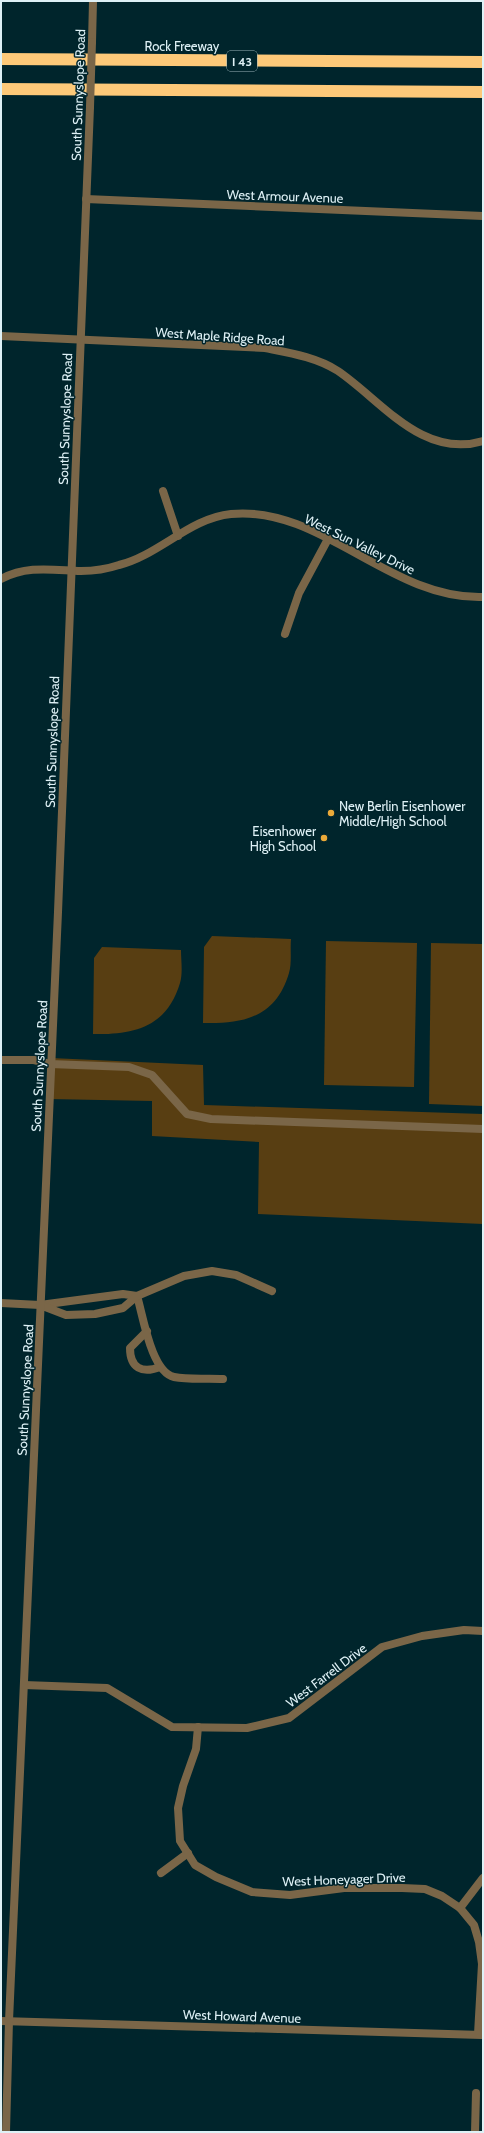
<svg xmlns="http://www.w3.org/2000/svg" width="484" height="2133" viewBox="0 0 484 2133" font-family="Cabin,sans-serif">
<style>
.green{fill:#583e12}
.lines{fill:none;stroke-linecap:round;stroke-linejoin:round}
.minor{stroke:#7a6648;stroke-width:8}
.highway{stroke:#fdc979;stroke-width:12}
.minor-bridge{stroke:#7a6648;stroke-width:8}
.poi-dot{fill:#ebaa39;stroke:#00252c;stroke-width:1.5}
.labels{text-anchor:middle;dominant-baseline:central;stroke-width:3;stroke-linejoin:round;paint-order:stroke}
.shield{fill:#00252c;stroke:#9bb4b9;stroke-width:1}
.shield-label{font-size:12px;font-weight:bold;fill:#def1f6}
.street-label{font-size:13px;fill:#def1f6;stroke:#00252c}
.poi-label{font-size:13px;fill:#def1f6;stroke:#00252c;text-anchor:start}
</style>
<rect width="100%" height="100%" fill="#00252c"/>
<g class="green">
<path d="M212,936l79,3c-1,10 1,24 -2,34 -13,44 -45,51 -86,50l1,-76z"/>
<polygon points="326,941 417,943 414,1087 324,1085"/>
<polygon points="431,943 483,944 483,1106 429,1104"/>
<path d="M102,947l79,3c0,10 2,23 -1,33 -13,44 -46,52 -87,51l1,-76z"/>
<polygon points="51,1058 203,1065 204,1105 483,1114 483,1224 258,1214 259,1142 152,1136 152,1101 49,1099"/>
</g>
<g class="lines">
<g class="minor">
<polyline points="92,42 93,1"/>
<polyline points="86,199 483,216"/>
<path d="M1,336l264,12c25,5 51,9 73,23 44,30 84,88 145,70"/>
<polyline points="163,491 178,536"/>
<path d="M1,579c26,-14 51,-9 80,-8 13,0 26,-2 38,-6 40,-10 71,-47 112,-51 90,-9 159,86 252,83"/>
<polyline points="285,634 299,593 328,539"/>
<polyline points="1,1060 34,1060 50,1064 129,1067 152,1075 187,1114 211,1119 483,1129"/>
<path d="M137,1296c6,19 14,76 37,81 15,3 33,1 49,2"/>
<polyline points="1,1303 40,1305 123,1294 137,1296"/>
<polyline points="40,1305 66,1315 95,1314 123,1308 137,1296 184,1276 212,1271 236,1275 272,1291"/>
<path d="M147,1331l-17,17c0,20 12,26 30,19"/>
<polyline points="24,1685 107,1688 172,1727 247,1728 289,1718 382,1647 422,1636 464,1630 483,1631"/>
<polyline points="198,1727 196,1749 183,1786 178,1808 180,1841 195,1865 216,1877 252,1892 290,1895 344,1888 402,1888 425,1889 442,1896 460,1908 474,1925 479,1942 482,1964 478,2034"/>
<polyline points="161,1873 188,1853"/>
<polyline points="460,1908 483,1878"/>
<polyline points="1,2021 482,2035"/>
<polyline points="6,2132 9,2021 58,912 90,107"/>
<polyline points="475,2132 476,2093"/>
</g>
<g class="highway">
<polyline points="1,59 483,62"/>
<polyline points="1,89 483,92"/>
</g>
<polyline class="minor-bridge" points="90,107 92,42"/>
</g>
<g class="poi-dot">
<circle cx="331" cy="813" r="4"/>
<circle cx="324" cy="838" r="4"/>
</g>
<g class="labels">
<rect class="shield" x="227" y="51" width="30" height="20" rx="3"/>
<g class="shield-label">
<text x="242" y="61">I 43</text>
</g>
<g class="street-label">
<text x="182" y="46">Rock Freeway</text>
<text transform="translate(78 95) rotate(-88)">South Sunnyslope Road</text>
<text transform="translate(285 196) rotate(2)">West Armour Avenue</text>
<text transform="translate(220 336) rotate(4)">West Maple Ridge Road</text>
<text transform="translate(65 419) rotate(-88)">South Sunnyslope Road</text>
<text transform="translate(360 544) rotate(26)">West Sun Valley Drive</text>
<text transform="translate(52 742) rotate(-88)">South Sunnyslope Road</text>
<text transform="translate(39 1066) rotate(-87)">South Sunnyslope Road</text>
<text transform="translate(25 1390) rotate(-87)">South Sunnyslope Road</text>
<text transform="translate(326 1675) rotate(-37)">West Farrell Drive</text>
<text transform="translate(344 1879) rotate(-2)">West Honeyager Drive</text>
<text transform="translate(242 2016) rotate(2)">West Howard Avenue</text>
</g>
<g class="poi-label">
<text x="339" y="806">New Berlin Eisenhower<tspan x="339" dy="15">Middle/High School</tspan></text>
<text x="316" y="831" text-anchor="end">Eisenhower<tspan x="316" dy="15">High School</tspan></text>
</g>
</g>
<rect width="484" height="2133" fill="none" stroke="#def1f6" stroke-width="4"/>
</svg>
